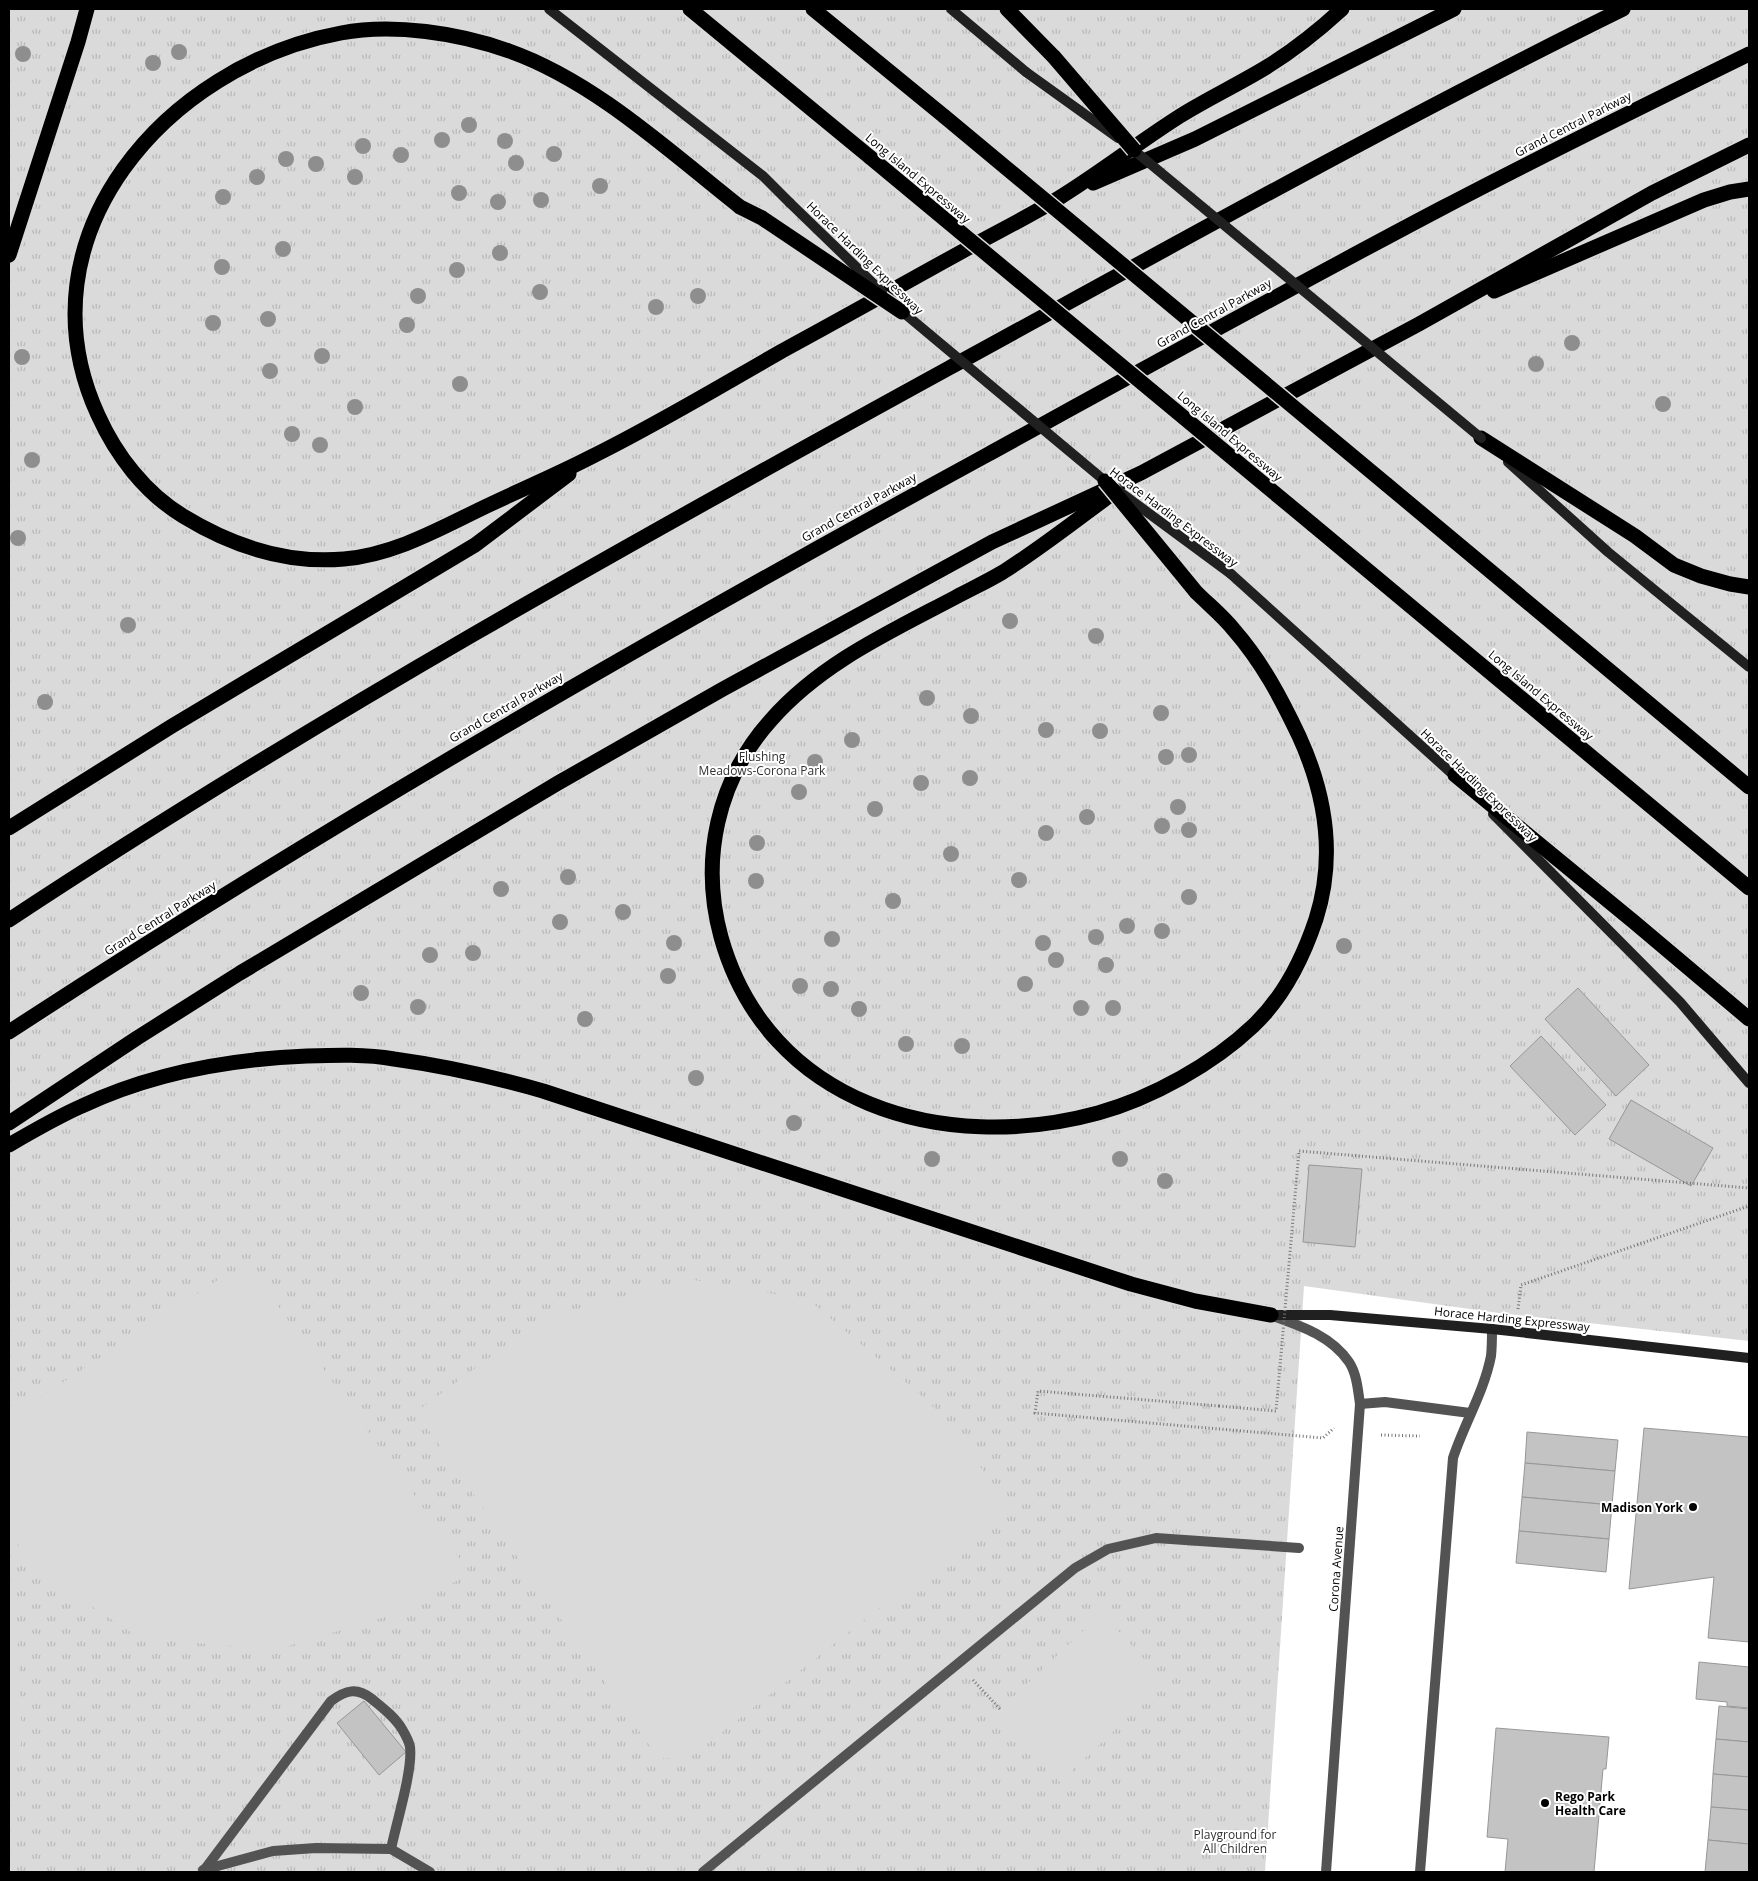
<svg xmlns="http://www.w3.org/2000/svg" width="1758" height="1881" viewBox="0 0 1758 1881" font-family="'Open Sans',sans-serif">
<style>
.park{fill:url(#park-tufts)}
.pitch{fill:#dadada}
.building{fill:#c3c3c3;stroke:#979797}
.lines{fill:none;stroke-linecap:round;stroke-linejoin:round}
.highway-casing{stroke:#dbdbdb;stroke-width:18}
.path{stroke:#757575;stroke-width:3;stroke-dasharray:1 2.5;stroke-linecap:butt}
.street{stroke:#535353;stroke-width:10}
.secondary{stroke:#202020;stroke-width:10}
.highway{stroke:#000;stroke-width:15}
.highway-bridge-casing{stroke:#dbdbdb;stroke-width:18;stroke-linecap:butt}
.path-bridge{stroke:#757575;stroke-width:3;stroke-dasharray:1 2.5;stroke-linecap:butt}
.secondary-bridge{stroke:#202020;stroke-width:10}
.highway-bridge{stroke:#000;stroke-width:15}
.tree{fill:#8e8e8e}
.poi-dot{fill:#000;stroke:#fff;stroke-width:2}
.labels{text-anchor:middle;dominant-baseline:central;stroke-width:4;stroke-linejoin:round;paint-order:stroke}
.street-label{font-size:12px;fill:#000;stroke:#fff}
.park-label{font-size:12px;fill:#313131;stroke:#fff}
.poi-label{font-size:12px;font-weight:bold;fill:#000;stroke:#fff;text-anchor:end}
</style>
<defs>
<pattern id="park-tufts" width="24" height="20" patternUnits="userSpaceOnUse" patternTransform="scale(1.25)"><rect width="24" height="20" fill="#dadada"/><path d="M3 7l-1-3M5 7V3M7 7l1-3M15 17l-1-3M17 17v-4M19 17l1-3" fill="none" stroke="#b9b9b9"/></pattern>
</defs>
<rect width="100%" height="100%" fill="#fff"/>
<polygon class="park" points="9,9 1749,9 1749,1341 1499,1313 1304,1286 1265,1872 9,1872"/>
<g class="pitch">
<polygon points="227,1274 260,1281 470,1573 405,1611 275,1650 140,1638 42,1574 9,1534 9,1418"/>
<polygon points="687,1279 809,1300 931,1404 1010,1505 688,1759 658,1758 416,1412 535,1324"/>
<polygon points="9,1585 16,1604 22,1739 9,1795"/>
<polygon points="1102,1613 1165,1682 1060,1782 995,1714"/>
</g>
<g class="building">
<polygon points="1578,988 1649,1065 1616,1096 1545,1019"/>
<polygon points="1541,1036 1606,1105 1575,1135 1510,1066"/>
<polygon points="1631,1100 1713,1148 1691,1186 1609,1139"/>
<polygon points="1309,1165 1362,1169 1355,1247 1303,1242"/>
<polygon points="1644,1428 1749,1437 1749,1642 1708,1638 1714,1577 1629,1589"/>
<polygon points="1527,1432 1618,1440 1615,1471 1525,1463"/>
<polygon points="1525,1463 1615,1471 1612,1505 1522,1497"/>
<polygon points="1522,1497 1612,1505 1609,1539 1519,1531"/>
<polygon points="1519,1531 1609,1539 1606,1572 1516,1563"/>
<polygon points="1699,1662 1749,1667 1749,1708 1727,1706 1727,1702 1696,1699"/>
<polygon points="364,1701 406,1752 379,1775 337,1723"/>
<polygon points="1719,1706 1749,1709 1749,1742 1716,1739"/>
<polygon points="1496,1728 1609,1737 1606,1769 1603,1769 1594,1872 1505,1872 1508,1839 1487,1837"/>
<polygon points="1716,1739 1749,1742 1749,1777 1713,1774"/>
<polygon points="1713,1774 1749,1777 1749,1810 1711,1807"/>
<polygon points="1711,1807 1749,1810 1749,1844 1708,1840"/>
<polygon points="1708,1840 1749,1844 1749,1872 1705,1872"/>
</g>
<g class="lines">
<defs>
<g id="highway">
<polyline points="690,9 871,158"/>
<polyline points="813,9 945,117"/>
<polyline points="1007,9 1054,57"/>
<polyline points="1093,183 1195,139 1454,9"/>
<path d="M762,218l-22,-11c-71,-56 -146,-126 -231,-156 -50,-18 -116,-28 -168,-18 -174,32 -325,203 -243,382 18,40 47,78 85,101 49,30 103,48 161,43 54,-5 100,-33 147,-55 34,-16 67,-30 100,-47 65,-32 128,-70 191,-106 61,-33 121,-67 181,-100 32,-18 65,-34 96,-53 42,-26 80,-56 121,-82 27,-17 57,-31 85,-48 28,-17 53,-37 77,-59"/>
<polyline points="9,255 78,42 87,9"/>
<polyline points="1494,291 1704,200 1730,192 1749,189"/>
<polyline points="1481,438 1635,536 1674,565 1701,576 1730,584 1749,587"/>
<polyline points="1386,484 1749,787"/>
<path d="M1112,494c-36,26 -71,54 -109,78 -15,9 -32,17 -47,25 -66,35 -135,66 -185,123 -54,60 -71,140 -50,217 47,168 223,218 377,176 54,-15 115,-49 155,-87 31,-29 50,-68 63,-107 20,-63 10,-124 -17,-183 -18,-38 -37,-74 -65,-106 -11,-14 -25,-25 -38,-38"/>
<polyline points="1312,524 1749,888"/>
<polyline points="1455,775 1634,922 1749,1019"/>
<polyline points="9,828 172,726 475,545 569,474"/>
<path d="M9,920c303,-200 621,-377 940,-552 223,-122 446,-247 674,-359"/>
<path d="M9,1032c317,-207 644,-395 976,-576 153,-84 305,-168 459,-249 101,-53 203,-103 305,-153"/>
<polyline points="9,1123 137,1038 240,973 558,783 723,689 992,542 1141,473 1419,324 1652,193 1749,145"/>
<path d="M9,1145c24,-14 48,-28 73,-39 70,-33 149,-47 225,-50 29,-1 59,-2 87,3 51,7 100,18 149,32l588,193 64,17 76,14"/>
</g>
</defs>
<use href="#highway" class="highway-casing"/>
<g class="path">
<polyline points="1518,1309 1521,1285 1749,1206"/>
<polyline points="1219,1406 1038,1391 1035,1413 1323,1438 1334,1428"/>
<polyline points="1381,1435 1420,1436"/>
<polyline points="973,1680 1000,1709"/>
</g>
<g class="street">
<path d="M1273,1316c28,10 58,20 76,46 8,12 9,29 11,42l-34,468"/>
<polyline points="1360,1404 1385,1402 1470,1413"/>
<path d="M205,1869l126,-168c15,-11 26,-14 41,-2 11,9 23,18 30,30 3,5 7,12 8,18 3,23 -14,77 -19,102"/>
<polyline points="203,1870 273,1851 316,1848 391,1849 430,1872"/>
<polyline points="703,1872 1075,1568 1108,1549 1156,1538 1299,1548"/>
<path d="M1420,1872l33,-414c11,-34 31,-66 38,-102 1,-9 1,-18 1,-27"/>
</g>
<g class="secondary">
<polyline points="549,9 763,176 790,203"/>
<polyline points="951,9 1026,72"/>
<polyline points="1508,462 1608,552 1749,667"/>
<polyline points="1231,574 1458,779"/>
<polyline points="1493,814 1680,1002 1749,1083"/>
<polyline points="1271,1315 1330,1315 1492,1329 1749,1358"/>
</g>
<use href="#highway" class="highway"/>
<defs>
<g id="highway-bridge">
<polyline points="1054,57 1134,150"/>
<polyline points="945,117 1386,484"/>
<polyline points="871,158 1312,524"/>
<polyline points="762,218 902,312"/>
<polyline points="1105,481 1196,592"/>
</g>
</defs>
<use href="#highway-bridge" class="highway-bridge-casing"/>
<polyline class="path-bridge" points="1219,1406 1276,1411 1299,1151 1749,1188"/>
<g class="secondary-bridge">
<polyline points="1026,72 1118,138"/>
<polyline points="1130,147 1481,438"/>
<polyline points="790,203 882,292"/>
<polyline points="898,308 1105,481 1231,574"/>
</g>
<use href="#highway-bridge" class="highway-bridge"/>
</g>
<g class="tree">
<circle cx="179" cy="52" r="8"/>
<circle cx="23" cy="54" r="8"/>
<circle cx="153" cy="63" r="8"/>
<circle cx="469" cy="125" r="8"/>
<circle cx="442" cy="140" r="8"/>
<circle cx="505" cy="141" r="8"/>
<circle cx="363" cy="146" r="8"/>
<circle cx="554" cy="154" r="8"/>
<circle cx="401" cy="155" r="8"/>
<circle cx="286" cy="159" r="8"/>
<circle cx="516" cy="163" r="8"/>
<circle cx="316" cy="164" r="8"/>
<circle cx="257" cy="177" r="8"/>
<circle cx="355" cy="177" r="8"/>
<circle cx="600" cy="186" r="8"/>
<circle cx="459" cy="193" r="8"/>
<circle cx="223" cy="197" r="8"/>
<circle cx="541" cy="200" r="8"/>
<circle cx="498" cy="202" r="8"/>
<circle cx="283" cy="249" r="8"/>
<circle cx="500" cy="253" r="8"/>
<circle cx="222" cy="267" r="8"/>
<circle cx="457" cy="270" r="8"/>
<circle cx="540" cy="292" r="8"/>
<circle cx="418" cy="296" r="8"/>
<circle cx="698" cy="296" r="8"/>
<circle cx="656" cy="307" r="8"/>
<circle cx="268" cy="319" r="8"/>
<circle cx="213" cy="323" r="8"/>
<circle cx="407" cy="325" r="8"/>
<circle cx="1572" cy="343" r="8"/>
<circle cx="322" cy="356" r="8"/>
<circle cx="22" cy="357" r="8"/>
<circle cx="1536" cy="364" r="8"/>
<circle cx="270" cy="371" r="8"/>
<circle cx="460" cy="384" r="8"/>
<circle cx="1663" cy="404" r="8"/>
<circle cx="355" cy="407" r="8"/>
<circle cx="292" cy="434" r="8"/>
<circle cx="320" cy="445" r="8"/>
<circle cx="32" cy="460" r="8"/>
<circle cx="18" cy="538" r="8"/>
<circle cx="1010" cy="621" r="8"/>
<circle cx="128" cy="625" r="8"/>
<circle cx="1096" cy="636" r="8"/>
<circle cx="927" cy="698" r="8"/>
<circle cx="45" cy="702" r="8"/>
<circle cx="1161" cy="713" r="8"/>
<circle cx="971" cy="716" r="8"/>
<circle cx="1046" cy="730" r="8"/>
<circle cx="1100" cy="731" r="8"/>
<circle cx="852" cy="740" r="8"/>
<circle cx="1189" cy="755" r="8"/>
<circle cx="1166" cy="757" r="8"/>
<circle cx="815" cy="762" r="8"/>
<circle cx="970" cy="778" r="8"/>
<circle cx="921" cy="783" r="8"/>
<circle cx="799" cy="792" r="8"/>
<circle cx="1178" cy="807" r="8"/>
<circle cx="875" cy="809" r="8"/>
<circle cx="1087" cy="817" r="8"/>
<circle cx="1162" cy="826" r="8"/>
<circle cx="1189" cy="830" r="8"/>
<circle cx="1046" cy="833" r="8"/>
<circle cx="757" cy="843" r="8"/>
<circle cx="951" cy="854" r="8"/>
<circle cx="568" cy="877" r="8"/>
<circle cx="1019" cy="880" r="8"/>
<circle cx="756" cy="881" r="8"/>
<circle cx="501" cy="889" r="8"/>
<circle cx="1189" cy="897" r="8"/>
<circle cx="893" cy="901" r="8"/>
<circle cx="623" cy="912" r="8"/>
<circle cx="560" cy="922" r="8"/>
<circle cx="1127" cy="926" r="8"/>
<circle cx="1162" cy="931" r="8"/>
<circle cx="1096" cy="937" r="8"/>
<circle cx="832" cy="939" r="8"/>
<circle cx="674" cy="943" r="8"/>
<circle cx="1043" cy="943" r="8"/>
<circle cx="1344" cy="946" r="8"/>
<circle cx="473" cy="953" r="8"/>
<circle cx="430" cy="955" r="8"/>
<circle cx="1056" cy="960" r="8"/>
<circle cx="1106" cy="965" r="8"/>
<circle cx="668" cy="976" r="8"/>
<circle cx="1025" cy="984" r="8"/>
<circle cx="800" cy="986" r="8"/>
<circle cx="831" cy="989" r="8"/>
<circle cx="361" cy="993" r="8"/>
<circle cx="418" cy="1007" r="8"/>
<circle cx="1081" cy="1008" r="8"/>
<circle cx="1113" cy="1008" r="8"/>
<circle cx="859" cy="1009" r="8"/>
<circle cx="585" cy="1019" r="8"/>
<circle cx="906" cy="1044" r="8"/>
<circle cx="962" cy="1046" r="8"/>
<circle cx="696" cy="1078" r="8"/>
<circle cx="794" cy="1123" r="8"/>
<circle cx="932" cy="1159" r="8"/>
<circle cx="1120" cy="1159" r="8"/>
<circle cx="1165" cy="1181" r="8"/>
</g>
<g class="poi-dot">
<circle cx="1693" cy="1507" r="5"/>
<circle cx="1545" cy="1803" r="5"/>
</g>
<g class="labels">
<g class="street-label">
<text transform="translate(1573 124) rotate(-27)">Grand Central Parkway</text>
<text transform="translate(918 178) rotate(40)">Long Island Expressway</text>
<text transform="translate(865 258) rotate(44)">Horace Harding Expressway</text>
<text transform="translate(1214 313) rotate(-29)">Grand Central Parkway</text>
<text transform="translate(1230 436) rotate(40)">Long Island Expressway</text>
<text transform="translate(859 507) rotate(-29)">Grand Central Parkway</text>
<text transform="translate(1174 517) rotate(37)">Horace Harding Expressway</text>
<text transform="translate(1541 695) rotate(40)">Long Island Expressway</text>
<text transform="translate(506 707) rotate(-30)">Grand Central Parkway</text>
<text transform="translate(1479 785) rotate(44)">Horace Harding Expressway</text>
<text transform="translate(160 918) rotate(-32)">Grand Central Parkway</text>
<text transform="translate(1512 1319) rotate(6)">Horace Harding Expressway</text>
<text transform="translate(1336 1569) rotate(-86)">Corona Avenue</text>
</g>
<g class="park-label">
<text x="762" y="756">Flushing<tspan x="762" dy="14">Meadows-Corona Park</tspan></text>
<text x="1235" y="1834">Playground for<tspan x="1235" dy="14">All Children</tspan></text>
</g>
<g class="poi-label">
<text x="1683" y="1507">Madison York</text>
<text x="1555" y="1796" text-anchor="start">Rego Park<tspan x="1555" dy="14">Health Care</tspan></text>
</g>
</g>
<rect width="1758" height="1881" fill="none" stroke="#000000" stroke-width="20"/>
</svg>
